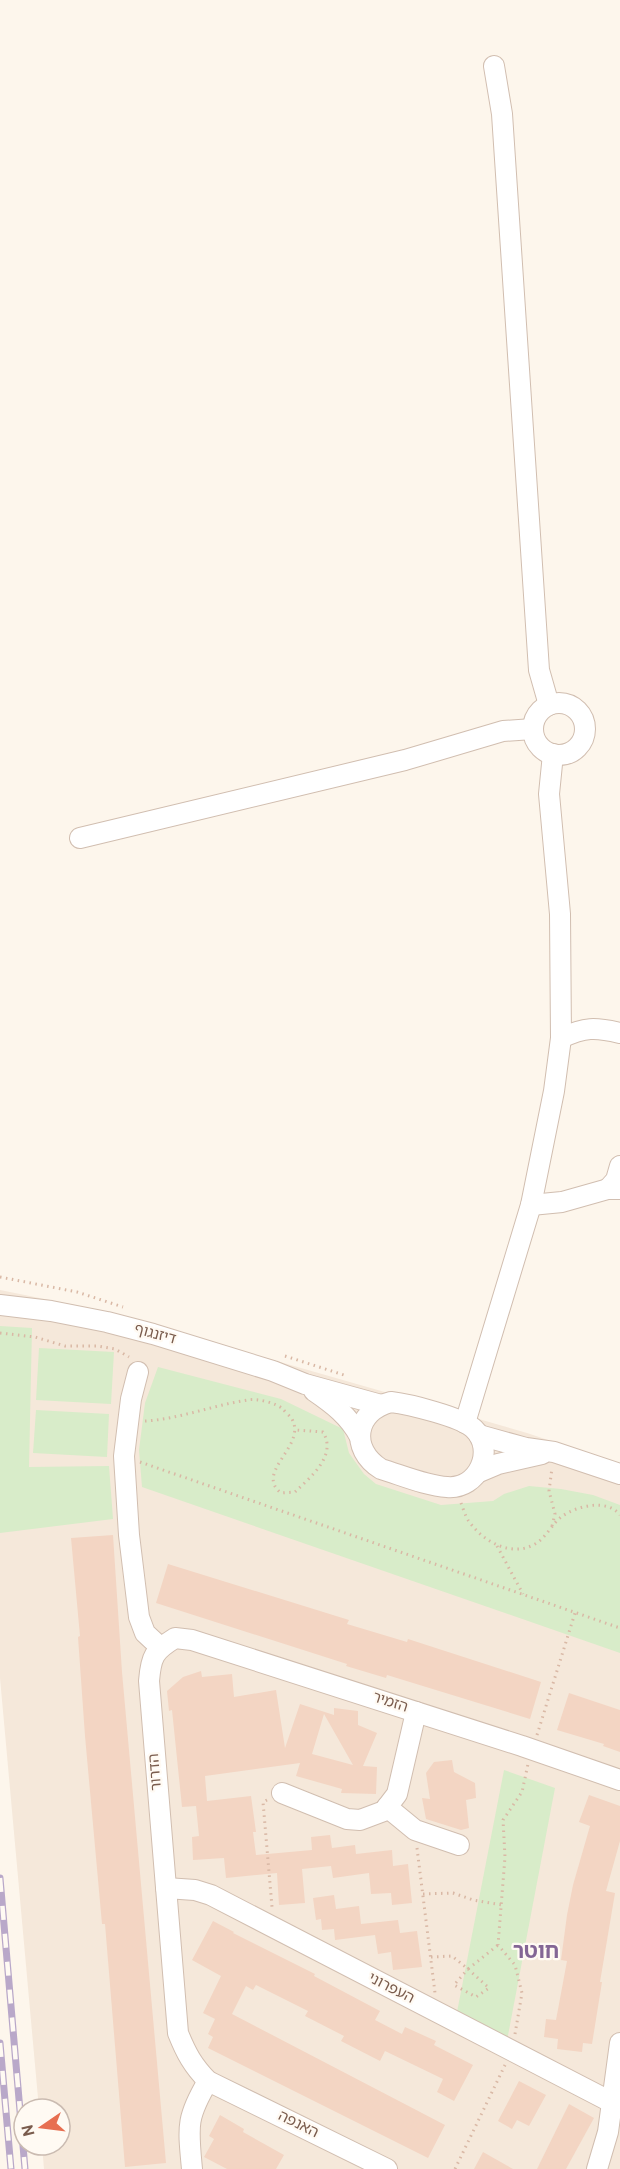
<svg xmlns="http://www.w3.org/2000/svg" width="620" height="2169" viewBox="0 0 620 2169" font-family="Overpass,'Noto Sans Hebrew',sans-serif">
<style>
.residential{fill:#f5e8da}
.green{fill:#d8ecc9}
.building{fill:#f3d5c3;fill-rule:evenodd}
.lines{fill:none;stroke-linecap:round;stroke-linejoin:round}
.minor-casing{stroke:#d1beb0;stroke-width:22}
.path{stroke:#d9b8a5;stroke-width:3;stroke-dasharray:1.5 4.5;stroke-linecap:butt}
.minor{stroke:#fff;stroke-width:20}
.rail-casing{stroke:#b9a8c9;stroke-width:7}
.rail{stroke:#fffaf3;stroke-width:4.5;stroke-dasharray:14;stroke-linecap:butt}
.labels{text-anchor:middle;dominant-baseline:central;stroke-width:4.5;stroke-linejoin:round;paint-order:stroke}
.street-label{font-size:15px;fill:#7a5c4d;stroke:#fffaf3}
.district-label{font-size:21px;font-weight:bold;fill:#846695;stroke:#fffaf3}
</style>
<rect width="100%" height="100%" fill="#fdf6ec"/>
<polygon class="residential" points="0,1290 99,1310 527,1433 620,1464 620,2169 44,2169 42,2145 60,2145 60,2109 39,2109 0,1678"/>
<g class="green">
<polygon points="0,1326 32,1328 29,1467 109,1466 113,1519 0,1533"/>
<polygon points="39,1348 114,1352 111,1404 36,1400"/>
<polygon points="158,1367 281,1399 343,1429 349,1453 364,1474 376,1484 441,1505 493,1501 504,1494 529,1486 561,1489 593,1495 620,1505 620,1653 142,1487 139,1450 145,1403"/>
<polygon points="36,1410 109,1414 107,1457 33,1453"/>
<polygon points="504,1770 555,1788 506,2046 457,2012"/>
</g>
<g class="building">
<polygon points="113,1535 122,1672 166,2163 125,2167 105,1924 102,1924 85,1736 78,1637 80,1636 71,1538"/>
<polygon points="168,1564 349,1620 347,1624 407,1642 408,1639 541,1682 530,1719 387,1675 386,1678 346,1666 347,1664 156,1603"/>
<path d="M201,1671l1,6 30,-3 2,23 42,-7 9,58 15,-44 34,11v-7l24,3v14l19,8 -14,33 14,1 -1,27 -35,-1 1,-4 -46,-13 4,-13 -95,13 2,25 44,-5 5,36h-3l3,23 56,-5 -1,-13 19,-2 2,13 23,-3 1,9 36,-4 1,16 15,-2 4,39 -20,2 -1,-12 -20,1 -2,-21 -36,5 -2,-12 -29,3 3,34 -26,2 -2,-32 -51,5 -2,-20 -31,2 -1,-23 7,-1 -3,-30 -14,1 -10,-97 -3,1 -2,-20 16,-14zM324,1714l29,51 -41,-11z"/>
<polygon points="569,1693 620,1710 620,1752 603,1746 604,1744 557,1730"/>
<polygon points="452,1760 454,1772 475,1783 476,1798 466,1800 469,1828 461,1830 426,1819 422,1798 430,1799 426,1773 434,1762"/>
<polygon points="589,1795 620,1806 620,1841 606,1891 615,1893 600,1982 602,1982 592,2044 583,2043 582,2052 557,2049 558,2039 544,2037 546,2019 556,2020 567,1961 561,1960 567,1915 573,1885 590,1826 579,1822"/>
<polygon points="334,1895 336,1909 359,1906 361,1924 398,1920 400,1933 417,1931 422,1967 393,1970 391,1952 378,1954 375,1935 335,1940 334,1929 322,1930 321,1919 316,1920 313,1898"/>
<polygon points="213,1921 234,1932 233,1933 315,1974 314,1976 380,2011 375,2020 402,2034 405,2027 436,2041 434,2045 473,2065 454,2101 437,2092 443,2079 385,2051 380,2061 341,2041 344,2036 305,2016 308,2011 256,1985 253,1990 246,1986 232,2014 445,2125 428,2158 208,2048 213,2037 208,2034 215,2019 203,2013 221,1976 192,1960"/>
<polygon points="519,2081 546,2095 529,2126 517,2120 512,2129 498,2121"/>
<polygon points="569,2104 594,2118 566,2169 537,2169"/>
<polygon points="220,2115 244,2129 243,2132 284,2155 276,2169 227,2169 204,2157 214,2139 209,2136"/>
<polygon points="483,2152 513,2169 474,2169"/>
</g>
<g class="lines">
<defs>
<g id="minor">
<polyline points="494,66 502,114 539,670 549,705"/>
<circle cx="559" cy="729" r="26"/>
<polyline points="80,838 405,760 503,731 533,729"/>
<path d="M561,1038c24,-11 34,-11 59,-5"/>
<polyline points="608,1189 616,1180 620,1166"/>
<polyline points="531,1205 562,1202 608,1189 620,1189"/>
<polyline points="0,1305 51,1311 107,1322 153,1334 273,1371 305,1384 381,1405"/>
<polyline points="138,1372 131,1399 124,1456 129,1535 139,1617 145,1633 160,1647"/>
<path d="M314,1391c19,13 35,25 46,46"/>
<path d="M391,1402c17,2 71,15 83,27 22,21 4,61 -27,58 -20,-1 -46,-12 -66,-18 -32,-20 -26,-58 10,-67z"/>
<polyline points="465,1423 531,1205 554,1091 561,1038 560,914 549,794 553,754"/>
<polyline points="479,1435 526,1448 554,1452 620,1474"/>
<polyline points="479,1472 498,1464 542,1454"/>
<polyline points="282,1793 347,1819 360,1820 384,1811 397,1794 416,1712"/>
<polyline points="387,1807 415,1830 459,1845"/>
<polyline points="166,1888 195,1890 211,1895 613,2103"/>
<path d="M192,2169c-4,-43 -6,-51 16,-88"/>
<path d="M387,2169l-179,-88c-15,-15 -22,-28 -30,-48l-29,-352c2,-25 5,-30 26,-43l17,2 330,106 98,34"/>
<polyline points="597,2169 608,2132 620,2043"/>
</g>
</defs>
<use href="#minor" class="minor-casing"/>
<g class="path">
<polyline points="0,1277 77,1292 123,1307"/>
<polyline points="0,1333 35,1337 65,1346 98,1346 115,1349 129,1357"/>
<polyline points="285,1356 347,1376"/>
<path d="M145,1421c35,-2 68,-16 103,-21 9,-2 28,3 35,9 2,3 7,7 9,10 15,27 -38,53 -11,74l14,-1c17,-16 42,-37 28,-60l-27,-2"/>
<polyline points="140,1462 620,1628"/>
<path d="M461,1503c2,5 4,12 7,17 14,21 43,38 67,24 11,-6 17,-20 26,-27 15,-11 46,-19 59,-2"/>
<polyline points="552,1526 555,1514 549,1491 552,1468"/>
<polyline points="497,1546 523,1594"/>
<polyline points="537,1735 575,1613"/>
<polyline points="267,1800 263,1802 272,1907"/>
<polyline points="417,1848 435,1993"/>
<polyline points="423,1894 453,1893 473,1900 503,1905"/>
<polyline points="431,1957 452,1956 468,1969 498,1945"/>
<polygon points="468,1969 489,1988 476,1997 454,1985"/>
<polyline points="515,2034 522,1993 515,1965 498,1945 505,1857 503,1820 522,1792 528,1764"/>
<polyline points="455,2169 505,2065"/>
</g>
<use href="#minor" class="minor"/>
<defs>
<g id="rail">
<polyline points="0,1878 25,2169"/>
<polyline points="0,2043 11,2169"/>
</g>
</defs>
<use href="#rail" class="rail-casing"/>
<use href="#rail" class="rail"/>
</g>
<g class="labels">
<g class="street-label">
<text transform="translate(155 1335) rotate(15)">דיזנגוף</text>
<text transform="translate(390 1703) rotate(18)">הזמיר</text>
<text transform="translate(156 1772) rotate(-95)">הדרור</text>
<text transform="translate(391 1989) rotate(27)">העפרוני</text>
<text transform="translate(298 2125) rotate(26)">האנפה</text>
</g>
<g class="district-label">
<text x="536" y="1952">חוטר</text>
</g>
</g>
<g transform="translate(42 2127) rotate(256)"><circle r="28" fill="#fffaf3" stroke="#cabbb1" stroke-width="1.5"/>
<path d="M0-4.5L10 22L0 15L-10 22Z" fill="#e76f51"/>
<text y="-9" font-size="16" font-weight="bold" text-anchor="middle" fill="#7a5c4d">N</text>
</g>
</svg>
